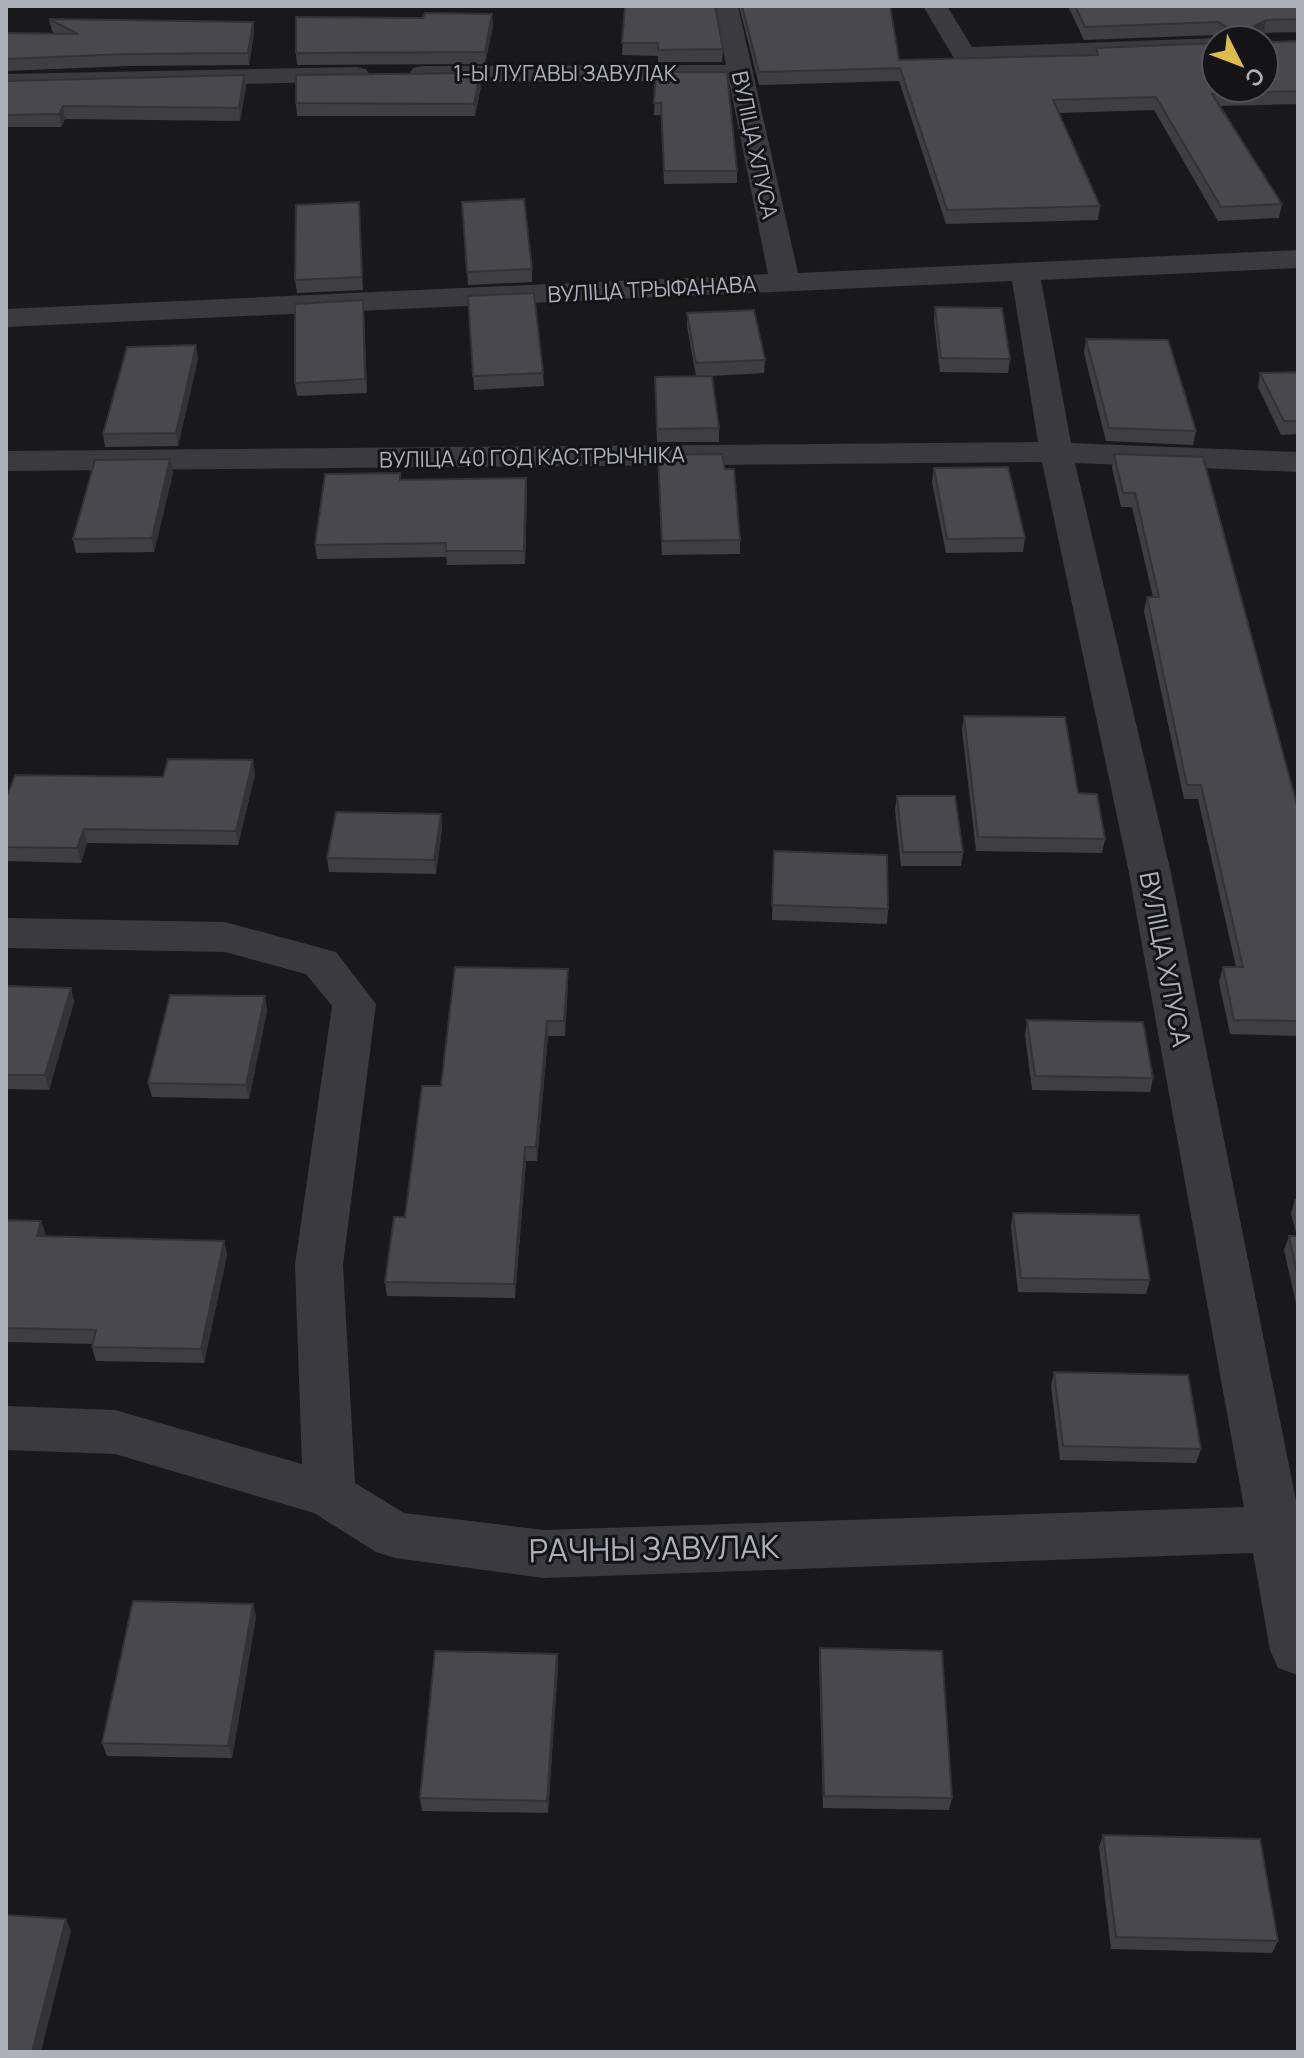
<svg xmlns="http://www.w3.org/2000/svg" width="1304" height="2058" viewBox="0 0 1304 2058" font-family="Manrope,sans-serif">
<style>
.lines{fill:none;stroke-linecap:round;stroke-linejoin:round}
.minor{fill:#3b3b3f;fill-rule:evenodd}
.wall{fill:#3f3f42}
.shaded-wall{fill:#333336}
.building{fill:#49494d;stroke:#333336;stroke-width:2}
.labels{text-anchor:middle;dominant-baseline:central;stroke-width:6;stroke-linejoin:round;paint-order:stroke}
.far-street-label{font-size:22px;fill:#adb0b9;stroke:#141416}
.street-label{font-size:26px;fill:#adb0b9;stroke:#141416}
.near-street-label{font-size:32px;fill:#adb0b9;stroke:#141416}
</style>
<rect width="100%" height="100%" fill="#19191b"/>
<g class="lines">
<g class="minor">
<polygon points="714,6 738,6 798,273 1298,250 1298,268 1041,280 1071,443 1298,452 1298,472 1075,463 1171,873 1298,1511 1298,1675 1278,1668 1270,1650 1253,1553 544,1578 395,1558 376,1552 314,1513 115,1454 6,1450 6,1406 115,1410 302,1464 295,1265 332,1006 306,974 225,952 6,948 6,918 225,922 336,952 376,1004 343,1265 355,1483 404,1513 544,1530 1244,1507 1129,873 1042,462 6,471 6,451 1038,442 1012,281 6,327 6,309 768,274 729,81 422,82 413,80 409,74 413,68 422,66 726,65"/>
<polygon points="923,6 947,6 972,47 1216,38 1223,40 1216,40 1216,54 964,63 955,60"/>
<polygon points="357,67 366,69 370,75 366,81 6,90 6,74"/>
</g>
</g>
<g class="wall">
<polygon points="625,6 723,49 722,62 658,62 658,56 622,55"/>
<polygon points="739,6 890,6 899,60 1095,55 1096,48 1216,88 1220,37 1216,35 1084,40 1068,6 1298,6 1298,32 1264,33 1267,42 1298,41 1298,104 1221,106 1282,204 1279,218 1218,221 1154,110 1059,113 1100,206 1098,220 946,224 899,81 759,85"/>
<polygon points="492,14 493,26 485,64 297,65 296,53 423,18"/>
<polygon points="49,19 253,22 254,34 249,65 128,66 6,71 6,33 56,34 52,31"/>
<polygon points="656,72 737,171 737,183 664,184 661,115 654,115"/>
<polygon points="480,73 481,86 475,116 297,116 296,103"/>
<polygon points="244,75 246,87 240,121 65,119 61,127 6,127 6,81"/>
<polygon points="359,202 363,290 297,293 295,280"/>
<polygon points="462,202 532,269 532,282 468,285"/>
<polygon points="468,296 543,373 544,386 474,390"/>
<polygon points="935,307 1010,359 1008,373 940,372 934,321"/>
<polygon points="687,313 765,360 764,373 712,376 719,428 719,442 657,442 655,391 696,376 687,326"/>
<polygon points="364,314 367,393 297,396 295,383"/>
<polygon points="1086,339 1196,431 1193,445 1106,441 1084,353"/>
<polygon points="198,359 178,446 105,447 103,434"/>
<polygon points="1298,372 1298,434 1281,435 1258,387 1260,373"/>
<polygon points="1114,454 1298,809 1298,1036 1230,1034 1219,982 1223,967 1236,967 1198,799 1184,799 1144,611 1147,597 1153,597 1132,507 1121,507 1112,468"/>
<polygon points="658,468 725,469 740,540 740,554 662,555"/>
<polygon points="934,468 1025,538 1023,552 946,553 932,482"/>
<polygon points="173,473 154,552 76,553 73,539"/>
<polygon points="400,473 401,480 527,492 525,564 447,565 446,557 317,559 315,545"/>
<polygon points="964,716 1105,839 1102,853 976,851 962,730"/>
<polygon points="255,774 238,845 87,843 81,863 6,861 6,794 163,777"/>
<polygon points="897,796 963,852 961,866 901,866 895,810"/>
<polygon points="441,814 442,828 436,874 329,872 327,858"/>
<polygon points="774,851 888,909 887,924 772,920"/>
<polygon points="568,969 568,983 565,1036 548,1036 537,1161 526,1161 515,1298 387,1296 385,1282 405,1217 441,1086"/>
<polygon points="6,986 71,988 74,1002 49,1090 6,1089"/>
<polygon points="265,996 267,1011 249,1099 152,1097 148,1083"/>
<polygon points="1027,1020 1153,1078 1150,1092 1032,1090 1025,1035"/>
<polygon points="1295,1199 1298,1200 1298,1308 1297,1308 1284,1250 1289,1236 1297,1236 1291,1214"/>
<polygon points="1013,1213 1150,1280 1146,1294 1018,1292 1011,1227"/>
<polygon points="6,1220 46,1235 45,1237 224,1241 227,1255 204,1363 96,1361 92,1347 93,1344 6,1342"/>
<polygon points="1054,1372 1201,1449 1196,1463 1060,1460 1051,1386"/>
<polygon points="253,1604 256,1617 232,1758 107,1756 102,1743"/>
<polygon points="820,1648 952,1798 949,1810 823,1808 819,1661"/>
<polygon points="557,1654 558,1667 548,1813 422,1811 420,1798"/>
<polygon points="1103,1835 1278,1941 1272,1953 1111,1949 1099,1847"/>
</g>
<g class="shaded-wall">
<polygon points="492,14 493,26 485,64 485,52"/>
<polygon points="1266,20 1264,33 1251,39 1254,26"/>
<polygon points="253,22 254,34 249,65 248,53"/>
<polygon points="480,73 481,86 475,116 474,104"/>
<polygon points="244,75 246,87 240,121 239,108"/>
<polygon points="63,106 65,119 61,127 59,114"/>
<polygon points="363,300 364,314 367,393 365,379"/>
<polygon points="196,345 198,359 178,446 176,433"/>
<polygon points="170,459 173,473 154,552 152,538"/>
<polygon points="526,478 527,492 525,564 524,551"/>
<polygon points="253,760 255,774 238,845 236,831"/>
<polygon points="441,814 442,828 436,874 434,860"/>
<polygon points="84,829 87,843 81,863 77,848"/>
<polygon points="568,969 568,983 565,1036 564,1021"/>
<polygon points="71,988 74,1002 49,1090 45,1075"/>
<polygon points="265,996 267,1011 249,1099 246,1085"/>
<polygon points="547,1021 548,1036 537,1161 536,1147"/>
<polygon points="525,1147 526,1161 515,1298 514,1284"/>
<polygon points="41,1221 46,1235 41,1251 37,1236"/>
<polygon points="224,1241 227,1255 204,1363 201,1349"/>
<polygon points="253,1604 256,1617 232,1758 228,1746"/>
<polygon points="557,1654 558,1667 548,1813 547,1801"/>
<polygon points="66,1919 71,1931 41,2052 32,2052"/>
</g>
<g class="building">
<polygon points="625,6 715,6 723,49 658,50 658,43 622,43"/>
<polygon points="742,6 890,6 899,60 1098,55 1096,48 1216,43 1216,88 1264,88 1264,40 1221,40 1221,30 1228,28 1218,22 1085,27 1075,6 1298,6 1298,19 1266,20 1254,26 1256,30 1263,30 1267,42 1298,41 1298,91 1212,94 1282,204 1221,207 1156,97 1053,100 1100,206 947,210 900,68 759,72"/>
<polygon points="425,13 492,14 485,52 296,53 296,17 423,18"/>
<polygon points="49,19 253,22 248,53 126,54 6,59 6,33 78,34"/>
<polygon points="656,72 727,72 737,171 664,171 661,103 654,103"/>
<polygon points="480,73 474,104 296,103 296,75"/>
<polygon points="244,75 239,108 63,106 59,114 6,115 6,81"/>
<polygon points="524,199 532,269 467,272 462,202"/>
<polygon points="359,202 362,277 295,280 296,205"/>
<polygon points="534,293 543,373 473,376 468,296"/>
<polygon points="363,300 365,379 295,383 295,304"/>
<polygon points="935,307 1002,308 1010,359 941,358"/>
<polygon points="754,310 765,360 696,363 687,313"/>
<polygon points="1086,339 1168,340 1196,431 1109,428"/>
<polygon points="196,345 176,433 103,434 127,347"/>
<polygon points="1298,372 1298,421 1284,421 1260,373"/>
<polygon points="712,376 719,428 657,429 655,377"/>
<polygon points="722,454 725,469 734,469 740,540 662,541 658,455"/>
<polygon points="1114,454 1203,457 1298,809 1298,1021 1234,1020 1223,967 1243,967 1201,785 1187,785 1147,597 1159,597 1135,493 1123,493"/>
<polygon points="170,459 152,538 73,539 95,460"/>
<polygon points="1008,467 1025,538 947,539 934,468"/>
<polygon points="400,473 400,480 526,478 524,551 446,551 446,543 315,545 325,474"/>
<polygon points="964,716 1065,717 1078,793 1097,794 1105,839 978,837"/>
<polygon points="168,759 253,760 236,831 84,829 77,848 6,847 6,794 8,794 15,775 163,777"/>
<polygon points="897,796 955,796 963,852 903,852"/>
<polygon points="336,812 441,814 434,860 327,858"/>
<polygon points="774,851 887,855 888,909 772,905"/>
<polygon points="455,967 568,969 564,1021 547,1021 536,1147 525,1147 514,1284 385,1282 394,1217 405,1217 422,1086 441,1086"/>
<polygon points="6,986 71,988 45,1075 6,1075"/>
<polygon points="170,995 265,996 246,1085 148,1083"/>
<polygon points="1027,1020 1143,1022 1153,1078 1035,1076"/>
<polygon points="1013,1213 1139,1215 1150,1280 1021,1278"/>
<polygon points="6,1220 41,1221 37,1236 224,1241 201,1349 92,1347 96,1330 6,1328"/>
<polygon points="1289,1236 1298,1236 1298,1278"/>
<polygon points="1054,1372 1188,1375 1201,1449 1063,1446"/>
<polygon points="133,1601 253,1604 228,1746 102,1743"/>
<polygon points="820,1648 942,1651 952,1798 824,1796"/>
<polygon points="435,1651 557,1654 547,1801 420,1798"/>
<polygon points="1103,1835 1260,1839 1278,1941 1116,1937"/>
<polygon points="6,1915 66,1919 32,2052 6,2052"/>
</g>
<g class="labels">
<g class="far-street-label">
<text x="565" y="73">1-Ы ЛУГАВЫ ЗАВУЛАК</text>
<text transform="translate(755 145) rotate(78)">ВУЛІЦА ХЛУСА</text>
<text transform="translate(652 289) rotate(-3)">ВУЛІЦА ТРЫФАНАВА</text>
<text transform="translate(532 457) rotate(-1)">ВУЛІЦА 40 ГОД КАСТРЫЧНІКА</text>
</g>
<g class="street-label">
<text transform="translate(1166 959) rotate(79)">ВУЛІЦА ХЛУСА</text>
</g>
<g class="near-street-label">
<text transform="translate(654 1548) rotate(-1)">РАЧНЫ ЗАВУЛАК</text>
</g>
</g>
<rect width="1304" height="2058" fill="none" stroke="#adb0b9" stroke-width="16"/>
<g transform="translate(1240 64) rotate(132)"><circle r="38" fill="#141416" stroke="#515257" stroke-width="2"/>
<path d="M0-6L14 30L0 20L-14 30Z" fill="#ddbb4f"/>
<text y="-12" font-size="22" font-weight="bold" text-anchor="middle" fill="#adb0b9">С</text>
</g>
</svg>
